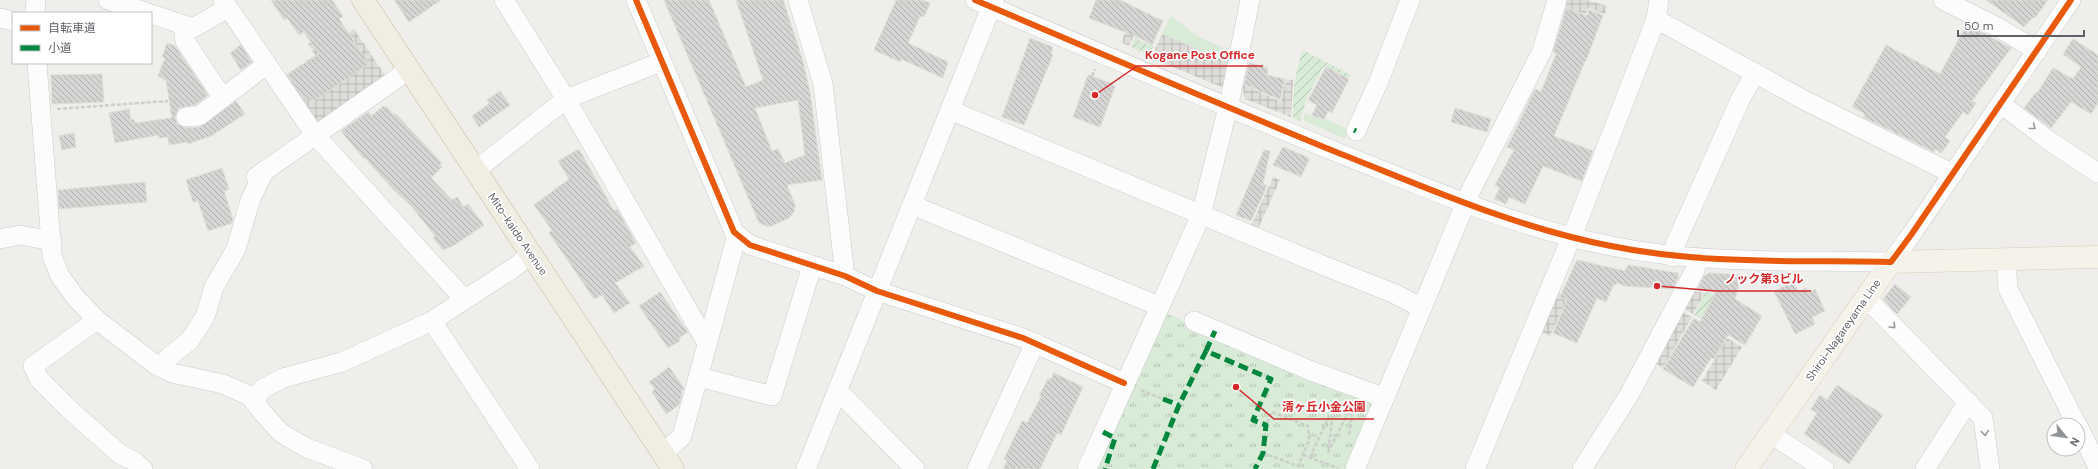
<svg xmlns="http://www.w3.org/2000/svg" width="2098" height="469" viewBox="0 0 2098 469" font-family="'DM Sans','Noto Sans JP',sans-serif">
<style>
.industrial{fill:url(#industrial-grid)}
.grass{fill:#d8ebd6}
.park{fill:url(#park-tufts)}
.garden{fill:url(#garden-furrows)}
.building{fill:url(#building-back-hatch);stroke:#deddd9;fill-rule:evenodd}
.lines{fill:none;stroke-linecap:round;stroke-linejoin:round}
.minor-casing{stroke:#cbcccc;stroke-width:20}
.major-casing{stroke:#d7ceb8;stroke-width:23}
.highway-casing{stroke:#c8b996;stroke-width:23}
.path{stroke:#cacfcc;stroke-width:2.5;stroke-dasharray:4 2;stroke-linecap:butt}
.minor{stroke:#fdfcfc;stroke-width:19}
.major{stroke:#f4f2e9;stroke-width:22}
.highway{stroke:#f0ede3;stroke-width:22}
.quiet{stroke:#00873e;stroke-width:5;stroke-dasharray:10 5;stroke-linecap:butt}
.cycleway-casing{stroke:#fff;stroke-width:8}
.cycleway{stroke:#e8590c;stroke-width:6}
.oneway{stroke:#96999c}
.labels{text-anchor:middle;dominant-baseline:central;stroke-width:3.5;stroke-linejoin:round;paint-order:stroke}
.street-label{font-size:11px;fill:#5f6368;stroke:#fff}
.leader{fill:none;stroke:#d62828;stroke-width:1.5}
.callout-dot{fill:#d62828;stroke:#fff;stroke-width:1.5}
.callout-label{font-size:12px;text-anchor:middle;font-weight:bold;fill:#d62828;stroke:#fff;stroke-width:3.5;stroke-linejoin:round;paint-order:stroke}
</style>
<defs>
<pattern id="industrial-grid" width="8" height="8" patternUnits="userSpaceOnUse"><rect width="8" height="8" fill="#dfddda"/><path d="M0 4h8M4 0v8" fill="none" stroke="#b8b7b5"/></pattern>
<pattern id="park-tufts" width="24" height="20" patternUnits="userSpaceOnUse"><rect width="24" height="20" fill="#d8ebd6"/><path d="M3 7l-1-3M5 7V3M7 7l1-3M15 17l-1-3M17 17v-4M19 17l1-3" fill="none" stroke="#b2c2b1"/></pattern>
<pattern id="garden-furrows" width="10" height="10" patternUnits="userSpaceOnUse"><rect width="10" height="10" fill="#d8ebd6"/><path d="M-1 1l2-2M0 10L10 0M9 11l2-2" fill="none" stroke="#b2c2b1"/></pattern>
<pattern id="building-back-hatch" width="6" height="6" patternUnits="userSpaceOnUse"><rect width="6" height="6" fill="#d6d5d3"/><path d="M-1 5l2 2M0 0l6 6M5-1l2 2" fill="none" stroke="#b1b0af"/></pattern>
</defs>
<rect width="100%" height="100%" fill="#efeeea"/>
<g class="industrial">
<polygon points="1566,0 1587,0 1607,6 1605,14 1588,8 1586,14 1564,7"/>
<polygon points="1136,9 1144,13 1129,46 1121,42"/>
<polygon points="341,22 348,33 354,29 387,78 321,124 311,124 281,78 317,54 315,55 308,44"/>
<polygon points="1162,34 1231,63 1228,85 1221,87 1151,58"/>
<polygon points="1286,79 1293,80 1291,117 1245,99 1242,84 1281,102"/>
<polygon points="1273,177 1280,180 1258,229 1251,226"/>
<polygon points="1556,291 1560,293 1559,297 1566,301 1550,336 1538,330"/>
<polygon points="1690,291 1705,293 1693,314 1681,307"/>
<polygon points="1680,311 1692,317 1663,368 1651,361"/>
<polygon points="1727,338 1742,347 1716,390 1702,381"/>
</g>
<g class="grass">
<polygon points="1171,16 1196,35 1233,53 1231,63 1162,34"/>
<polygon points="1305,113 1325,121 1327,119 1349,130 1345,139 1303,120"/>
</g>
<polygon class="park" points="1165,313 1370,397 1374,407 1348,469 1095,469"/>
<g class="garden">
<polygon points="1140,26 1144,27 1138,40 1153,46 1149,55 1131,47"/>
<path d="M1303,50l48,25 -2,3 -25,-12 -17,31 -7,24 -7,-3c0,-24 1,-45 10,-68z"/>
<polygon points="1706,292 1727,296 1739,301 1730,317 1720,329 1694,315"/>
</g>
<g class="building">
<polygon points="271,0 332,0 343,16 339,19 369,64 314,101 304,99 287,75 319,54 304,32 299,35 287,18 284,20"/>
<polygon points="394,0 441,0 409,22"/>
<path d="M664,0h45l37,87 17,-7 -27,-80h47l20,61 7,31 12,88 -35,5 8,20 -1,7 -5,6 -20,9 -10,-4zM798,100l7,55 -20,8 -7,-14 -6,2 -17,-43z"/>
<polygon points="896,0 922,0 930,3 924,17 920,16 908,43 948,62 943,78 901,59 900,62 874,50"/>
<polygon points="1096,0 1120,0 1163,21 1152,45 1140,38 1089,18"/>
<polygon points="1986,0 2048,0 2035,18 2033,17 2024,27"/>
<polygon points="1566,8 1587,16 1589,10 1603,15 1586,61 1585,61 1554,136 1593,151 1582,181 1543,166 1525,204 1509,197 1506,204 1494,199 1500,188 1495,185 1514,150 1507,147 1535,89 1541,92 1556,54 1553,52"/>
<polygon points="1966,26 1970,26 2011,48 1972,101 1976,103 1968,115 1963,112 1945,137 1950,141 1941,153 1936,149 1934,152 1863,117 1865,114 1852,107 1886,45 1940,74"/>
<polygon points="1030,38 1053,47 1051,54 1053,55 1024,125 1002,117"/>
<polygon points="2073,39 2098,55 2098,103 2091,114 2071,102 2051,128 2024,108 2036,92 2037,93 2053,68 2073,79 2081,67 2063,54"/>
<polygon points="167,43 175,46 208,95 195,105 179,108 175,117 177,124 186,128 200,127 236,101 245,114 211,136 188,144 187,142 169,145 168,137 159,138 159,135 115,143 109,113 129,109 131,120 134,119 135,123 172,118 166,80 158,76 165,58 162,57"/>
<polygon points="241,45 252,62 241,70 230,53"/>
<polygon points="1249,63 1268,68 1267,75 1285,79 1280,100 1244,84"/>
<polygon points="1326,67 1349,79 1332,113 1328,111 1324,120 1312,115 1317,105 1308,100"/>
<polygon points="102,74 104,102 52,104 51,75"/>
<polygon points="1088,75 1113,84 1112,85 1115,87 1100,127 1073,117"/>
<polygon points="500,91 510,105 479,127 472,116 489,104 487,100"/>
<polygon points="383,106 385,108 386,106 394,115 395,113 442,163 440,164 442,167 431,178 452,200 457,197 464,207 468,204 484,225 453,246 443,250 433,238 435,236 412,207 392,188 365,158 364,159 341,131 368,112 372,116"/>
<polygon points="1455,108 1491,119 1487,132 1451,122"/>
<polygon points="74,133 76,147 62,150 59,136"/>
<polygon points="1283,147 1307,157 1309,159 1301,177 1273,165"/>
<polygon points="579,149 614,211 617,209 636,243 630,247 644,266 615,283 630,303 614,313 602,295 594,299 549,233 552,230 534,205 569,179 558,161"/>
<polygon points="1264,150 1270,151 1263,184 1267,186 1251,221 1236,215"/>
<polygon points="222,168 229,189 224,191 233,219 232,223 208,231 198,201 193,202 186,180"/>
<polygon points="145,182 147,202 59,209 58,190"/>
<polygon points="1577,260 1625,271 1628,265 1678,273 1679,276 1673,289 1624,286 1617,282 1616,285 1614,284 1606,302 1597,298 1577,343 1553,333 1567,300 1560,297"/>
<polygon points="1709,273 1742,275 1735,299 1762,316 1745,345 1728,335 1714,359 1711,358 1693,387 1663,369 1694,318 1700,322 1716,292 1697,290 1704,276"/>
<polygon points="1793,282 1798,292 1806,288 1808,293 1815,289 1825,311 1812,317 1815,324 1795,334 1774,291"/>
<polygon points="1895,284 1911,297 1897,314 1883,299"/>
<polygon points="660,292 688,332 679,338 680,341 668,348 639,306"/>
<polygon points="669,367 684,388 681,393 682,395 679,405 666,414 652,392 655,389 649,382"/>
<polygon points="1054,373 1083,387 1061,435 1057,433 1040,469 1003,469 1007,461 1004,459 1022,421 1027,423 1041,397 1039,396 1048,379 1051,379"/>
<polygon points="1837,385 1883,415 1849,464 1804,434 1817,413 1811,409 1820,395 1827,400"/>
</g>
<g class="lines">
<defs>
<g id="minor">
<polyline points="108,0 148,13"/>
<polyline points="223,0 315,135 464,299"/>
<polyline points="504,0 566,99 707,343"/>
<polyline points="636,0 734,232 750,245 845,276 877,291 1023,338 1124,383"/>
<polyline points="798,0 823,84 845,276"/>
<path d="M975,0c122,52 244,104 366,154 89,35 176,74 270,92 93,19 186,14 280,16l20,-27 160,-235"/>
<polyline points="1943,0 2001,29 2037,51"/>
<polyline points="35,13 36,0"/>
<polyline points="151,14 193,28 228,8"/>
<polyline points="0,18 13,21"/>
<polyline points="1656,19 1804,100 1953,174"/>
<polyline points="183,25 185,41 223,98"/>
<polyline points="37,63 52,256 60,276 76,298 97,320 156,365 172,373 223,384 250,396 263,413 281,433 307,448 363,469"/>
<polyline points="2001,104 2051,142 2098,173"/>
<polyline points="950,110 1327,267 1393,293 1422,308"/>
<polyline points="186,117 199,116 266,65"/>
<polyline points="1356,131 1378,83 1410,0"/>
<polyline points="476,170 566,99 661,62"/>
<polyline points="256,177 410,69"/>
<polyline points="912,205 1159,306"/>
<polyline points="0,239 20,235 52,241"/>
<polyline points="1673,257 1675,245 1741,98 1755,73"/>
<polyline points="2006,260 2008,289 2077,425"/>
<polyline points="1866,298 1983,418 1990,469"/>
<polyline points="97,320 33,366 39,379 71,411 121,455 134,461 143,469"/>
<polyline points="1194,321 1309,370 1385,398"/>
<polyline points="161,367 169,357 190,340 205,317 214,287 236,249 250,201 264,171"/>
<polyline points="699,377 772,396 812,266"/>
<polyline points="838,391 915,469"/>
<polyline points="254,401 262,389 283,378 342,362 432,321"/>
<polyline points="2078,426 2098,467"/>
<polyline points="1771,434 1824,469"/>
<polyline points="663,454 682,436 737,235"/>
<polyline points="530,469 432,321 515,267 531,254"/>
<polyline points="806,469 994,0"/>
<polyline points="977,469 1035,343"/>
<polyline points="1087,469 1201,215 1231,95 1250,0"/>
<polyline points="1355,469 1471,190 1542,51 1557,0"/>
<polyline points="1475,469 1576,226 1656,19 1659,0"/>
<polyline points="1582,469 1629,395 1695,270 1697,259"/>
<polyline points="1925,469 1968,402"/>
</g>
<polyline id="major" points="1746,469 1891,262 2098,257"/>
<polyline id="highway" points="363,0 673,469"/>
</defs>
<use href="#minor" class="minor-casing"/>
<use href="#major" class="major-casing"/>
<use href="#highway" class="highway-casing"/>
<g class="path">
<polyline points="1092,76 1095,69"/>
<polyline points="57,109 168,101"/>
<polyline points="1141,390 1163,399"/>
<polyline points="1263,453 1298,466 1309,441 1308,426 1272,412 1266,425"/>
<polyline points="1303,455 1338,468"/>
<polyline points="1310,457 1334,406 1328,452 1350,409 1352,410 1349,435"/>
</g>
<use href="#minor" class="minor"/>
<use href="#major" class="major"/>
<use href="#highway" class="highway"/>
<g class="quiet">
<polyline points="1354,130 1356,131"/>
<polyline points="1206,351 1215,331"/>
<polyline points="1163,399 1179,405"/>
<polyline points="1103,432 1115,438 1105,469"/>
<polyline points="1153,469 1179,405 1206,351 1271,379 1253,420 1266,425 1263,453 1255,469"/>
</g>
<defs>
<g id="cycleway">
<polyline points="636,0 734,232 750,245 845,276 877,291 1023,338 1124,383"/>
<path d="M975,0c122,52 244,104 366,154 89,35 176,74 270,92 93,19 186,14 280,16l20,-27 160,-235"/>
</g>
</defs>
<use href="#cycleway" class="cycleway-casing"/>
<use href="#cycleway" class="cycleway"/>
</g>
<defs><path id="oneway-chevron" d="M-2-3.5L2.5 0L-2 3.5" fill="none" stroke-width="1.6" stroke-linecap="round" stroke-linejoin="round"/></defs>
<g class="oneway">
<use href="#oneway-chevron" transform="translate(2033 127) rotate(39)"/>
<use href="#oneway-chevron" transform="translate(1893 326) rotate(46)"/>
<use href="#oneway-chevron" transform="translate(1985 433) rotate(83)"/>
</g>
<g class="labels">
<g class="street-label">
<text transform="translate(518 234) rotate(56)">Mito-kaido Avenue</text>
<text transform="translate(1843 330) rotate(-55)">Shiroi-Nagareyama Line</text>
</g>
</g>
<path class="leader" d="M1095 95L1137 66H1263M1657 286L1716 291H1811M1236 387L1274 419H1374"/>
<g class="callout-dot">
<circle cx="1095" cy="95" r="4"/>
<circle cx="1657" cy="286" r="4"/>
<circle cx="1236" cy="387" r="4"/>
</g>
<g class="callout-label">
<text x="1200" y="59">Kogane Post Office</text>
<text x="1764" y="283">ノック第3ビル</text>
<text x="1324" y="411">清ヶ丘小金公園</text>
</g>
<rect x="12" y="12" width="140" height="52" fill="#ffffff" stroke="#bfc1c3"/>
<rect x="20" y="25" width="20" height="6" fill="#e8590c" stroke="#bfc1c3"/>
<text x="48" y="32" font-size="12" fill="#5f6368">自転車道</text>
<rect x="20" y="45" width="20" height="6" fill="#00873e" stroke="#bfc1c3"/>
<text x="48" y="52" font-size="12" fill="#5f6368">小道</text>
<g transform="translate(2066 437) rotate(119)"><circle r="19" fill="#ffffff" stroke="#bfc1c3"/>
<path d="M0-3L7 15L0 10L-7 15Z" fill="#919496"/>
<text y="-6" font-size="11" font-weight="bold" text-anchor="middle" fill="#5f6368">N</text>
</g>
<path d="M1958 30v6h126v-6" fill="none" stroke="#5f6368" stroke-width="2"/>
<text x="1964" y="30" font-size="12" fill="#5f6368" stroke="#ffffff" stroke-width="3" paint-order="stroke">50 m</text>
</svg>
